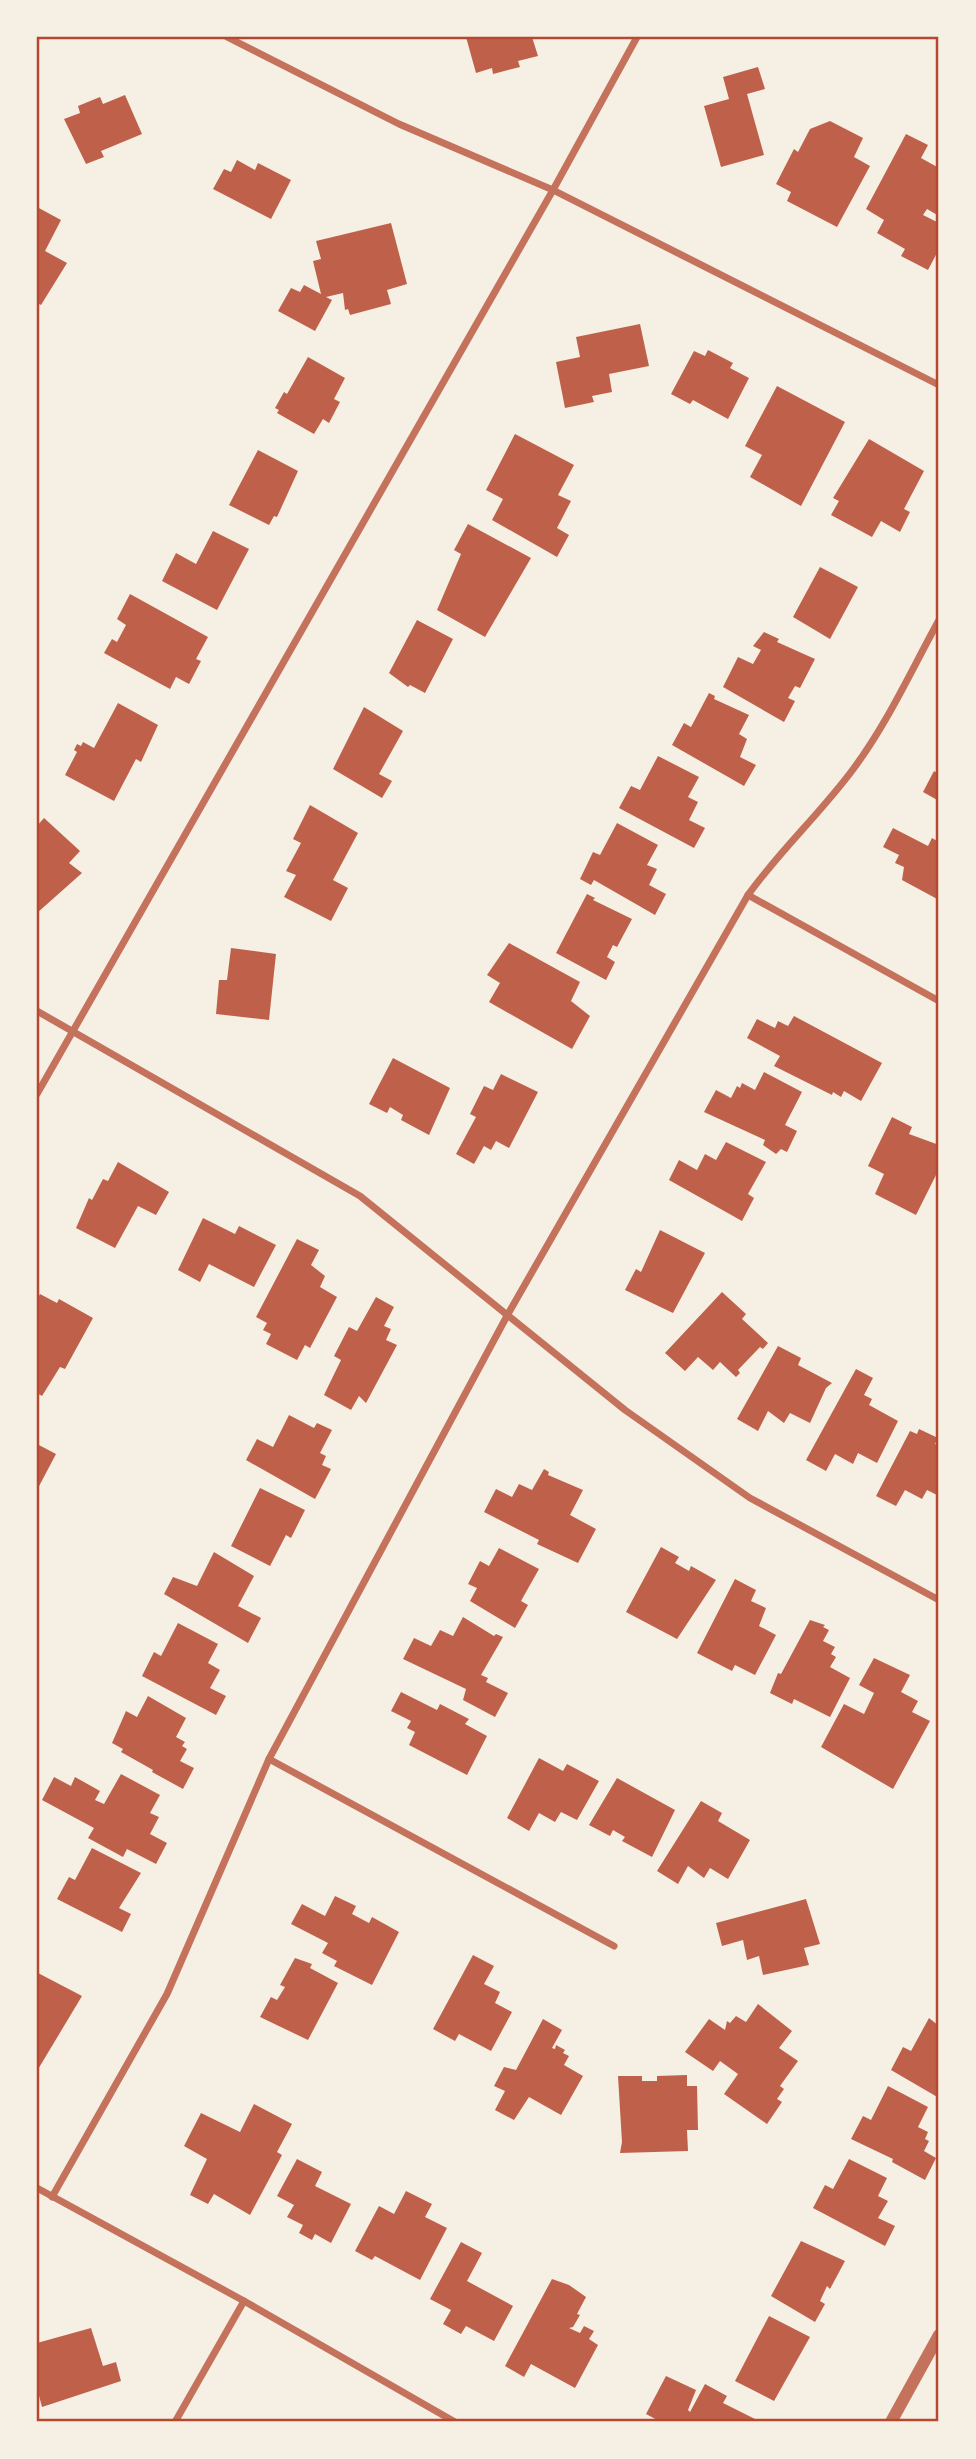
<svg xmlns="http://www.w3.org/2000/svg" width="976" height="2459" viewBox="0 0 976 2459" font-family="'Titillium Web',sans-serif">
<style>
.building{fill:#bf614a}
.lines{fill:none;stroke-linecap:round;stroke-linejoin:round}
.minor{stroke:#c5725c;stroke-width:7}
.tertiary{stroke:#c5725c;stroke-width:12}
.neatline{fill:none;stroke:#b5482f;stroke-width:2.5}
</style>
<rect width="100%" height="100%" fill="#f6efe4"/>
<g class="building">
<polygon points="466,37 532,37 538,56 518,61 520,67 493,74 492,68 476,73"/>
<polygon points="758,67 765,89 747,94 764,155 721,167 704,106 729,99 723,77"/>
<polygon points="125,95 142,134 101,151 104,157 86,164 64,119 80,113 78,106 100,97 103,104"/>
<polygon points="830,121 863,138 854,157 870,166 837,227 787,201 791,192 776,184 794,149 798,152 810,129"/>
<polygon points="906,134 928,145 921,158 939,168 939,216 927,209 923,215 939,223 939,249 928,270 901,256 905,249 877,233 884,220 866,209"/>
<polygon points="237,160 255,170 258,163 291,180 271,219 213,189 224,169 231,172"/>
<polygon points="37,207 61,220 45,251 67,263 41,305 37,303"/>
<polygon points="391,223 407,284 387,290 391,304 350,315 348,309 345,310 343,293 326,297 332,300 315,331 278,311 291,288 300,292 304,285 321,294 313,261 321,259 316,241"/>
<polygon points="640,324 649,366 609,374 612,392 592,396 594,402 565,408 556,362 580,357 576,337"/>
<polygon points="708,350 733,363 730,368 749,378 728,419 693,400 690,404 671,394 694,351 705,356"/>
<polygon points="308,357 345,378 334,399 340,402 329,423 323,419 314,434 277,413 279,410 275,408 284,392 287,394"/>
<polygon points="777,386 845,422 801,506 750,477 762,455 745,446"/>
<polygon points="515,434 574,465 558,495 571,501 557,528 569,535 557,557 492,520 503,499 486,490"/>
<polygon points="869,439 924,471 904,509 910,512 900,532 881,521 872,537 831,515 839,501 833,498"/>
<polygon points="258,450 298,471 277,517 274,516 269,525 229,505"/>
<polygon points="468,524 531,558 485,637 437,610 461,554 454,550"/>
<polygon points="213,531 249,549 217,610 162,581 176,553 196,564"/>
<polygon points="820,567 858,587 830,639 793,617"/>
<polygon points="130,594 208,637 196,659 201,661 189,684 176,677 170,689 104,653 112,639 117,642 126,625 117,619"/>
<polygon points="417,620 453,639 425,693 410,685 408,687 389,673"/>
<polygon points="764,632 779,639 777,642 815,659 800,688 795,686 788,698 795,701 784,722 723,687 738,657 753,664 761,650 753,646"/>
<polygon points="709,693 715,696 714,699 749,715 739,734 747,739 740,757 756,765 744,786 672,745 684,723 691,727"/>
<polygon points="118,703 158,725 141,762 136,759 114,801 65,775 77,752 74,750 77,744 81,746 83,742 94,748"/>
<polygon points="364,707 403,731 379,774 392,781 382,798 333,769"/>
<polygon points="658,756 699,777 688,797 698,802 689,820 705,828 694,848 619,808 631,786 640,790"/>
<polygon points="934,771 939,774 939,801 923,792"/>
<polygon points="310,805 358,833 333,880 348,888 331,921 284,897 296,875 286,871 301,843 293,839"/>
<polygon points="44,818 80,851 69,863 82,873 37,913 37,826"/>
<polygon points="617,823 658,845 647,865 657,869 649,885 666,894 655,915 594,880 591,885 580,879 593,852 600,855"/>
<polygon points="893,828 928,846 932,838 939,842 939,900 902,880 904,867 895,863 899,855 883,847"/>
<polygon points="587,894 595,898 593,900 632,919 617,947 613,945 607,957 615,962 606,980 556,953"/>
<polygon points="509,943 580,982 571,1001 590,1016 572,1049 489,1002 500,983 487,975"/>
<polygon points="231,948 276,954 269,1020 216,1014 219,980 227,980"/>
<polygon points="794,1016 882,1063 861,1101 844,1091 841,1097 833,1092 832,1095 774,1066 780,1056 747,1038 757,1019 775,1028 778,1021 788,1026"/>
<polygon points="393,1058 450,1088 429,1135 401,1120 403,1115 390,1107 387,1113 369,1104"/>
<polygon points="764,1072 802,1092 785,1125 797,1131 787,1152 781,1149 776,1154 763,1145 765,1140 704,1112 716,1090 731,1098 737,1086 740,1088 742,1083 755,1090"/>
<polygon points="501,1074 538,1092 509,1148 496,1141 491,1150 484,1146 474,1164 456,1154 476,1117 470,1114 484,1086 493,1090"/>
<polygon points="892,1117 912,1127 909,1134 939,1145 939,1169 916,1215 875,1194 884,1174 868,1166"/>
<polygon points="726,1142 766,1162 748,1194 754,1198 742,1221 669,1180 679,1160 697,1170 705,1154 716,1160"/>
<polygon points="118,1162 169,1192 156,1215 138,1206 115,1248 76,1228 89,1198 92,1200 103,1179 108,1181"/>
<polygon points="203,1218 235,1234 239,1226 276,1245 254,1287 209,1264 200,1282 178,1270"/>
<polygon points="660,1230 705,1253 673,1313 625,1290 636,1269 641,1272"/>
<polygon points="297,1239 319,1250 311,1265 325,1276 320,1287 337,1297 310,1348 305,1345 297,1360 266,1344 271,1334 263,1330 267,1323 256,1317"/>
<polygon points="722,1292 746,1314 742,1319 768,1343 763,1349 760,1347 738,1370 740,1373 736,1377 720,1362 713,1370 698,1357 685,1371 665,1353"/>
<polygon points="40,1294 57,1303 59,1299 93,1318 65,1369 60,1367 42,1396 37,1393 39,1322 37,1300"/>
<polygon points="376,1297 394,1307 384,1326 391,1329 386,1340 397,1345 366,1403 359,1396 351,1410 324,1395 341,1360 334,1356 349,1327 357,1331"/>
<polygon points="778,1346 801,1358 798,1365 832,1383 826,1388 810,1423 790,1413 784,1423 768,1411 758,1431 737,1419"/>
<polygon points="856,1369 873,1378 864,1395 872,1399 869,1405 898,1421 877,1463 858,1453 853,1464 835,1454 826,1471 806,1460"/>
<polygon points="289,1415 314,1428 317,1423 332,1430 320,1453 326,1456 322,1465 331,1469 315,1499 246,1460 257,1439 273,1447"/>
<polygon points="919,1429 938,1438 935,1444 939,1446 939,1496 927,1490 922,1499 905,1490 896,1506 876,1496 910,1431 917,1434"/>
<polygon points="37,1444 56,1454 37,1490"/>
<polygon points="544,1469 549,1472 548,1475 583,1490 570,1515 596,1529 578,1563 537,1544 539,1540 484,1512 496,1489 512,1497 519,1484 532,1490"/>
<polygon points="260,1488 305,1510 291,1538 286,1535 270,1566 231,1546"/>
<polygon points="661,1547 679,1557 675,1563 689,1571 691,1566 716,1580 677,1639 626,1612"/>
<polygon points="499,1548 539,1569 521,1601 528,1605 515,1628 470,1601 477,1588 468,1584 480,1561 489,1566"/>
<polygon points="214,1552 254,1576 238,1606 261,1618 248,1643 164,1594 173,1577 197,1586"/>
<polygon points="735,1579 756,1590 751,1601 766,1608 759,1626 776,1635 755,1675 735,1665 732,1671 697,1653"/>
<polygon points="463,1617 494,1636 496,1634 503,1637 481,1675 488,1678 486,1682 508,1693 495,1717 463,1700 466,1689 403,1659 414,1638 431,1646 440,1630 453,1636"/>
<polygon points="810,1620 825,1625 823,1627 829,1630 823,1641 835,1647 831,1654 836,1657 830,1667 850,1678 830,1717 794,1699 792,1704 770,1693 778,1673 781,1674"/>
<polygon points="178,1623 218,1644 208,1663 220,1670 210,1688 226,1696 216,1715 142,1676 154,1652 161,1656"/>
<polygon points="874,1658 910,1675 901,1692 918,1701 912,1712 930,1721 893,1789 821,1747 844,1704 864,1714 874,1693 859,1685"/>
<polygon points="401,1692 437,1710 440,1704 469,1719 465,1724 487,1736 467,1775 409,1745 415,1732 407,1728 411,1721 391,1711"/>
<polygon points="148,1696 186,1718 176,1737 185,1742 182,1746 187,1749 180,1761 194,1768 183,1789 152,1772 153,1770 121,1752 123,1749 112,1743 126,1711 137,1717"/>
<polygon points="539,1758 563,1771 567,1764 599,1781 577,1820 561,1812 555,1822 539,1813 529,1831 507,1818"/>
<polygon points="121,1774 160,1795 150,1813 159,1817 150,1834 167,1843 156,1864 127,1849 123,1857 88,1838 94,1828 42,1800 54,1777 71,1786 75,1777 100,1791 95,1800 104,1804"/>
<polygon points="617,1778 675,1810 652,1857 622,1841 625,1837 613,1830 610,1836 589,1825"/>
<polygon points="701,1801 722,1813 718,1821 750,1840 728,1879 710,1868 704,1878 688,1866 678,1884 657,1871"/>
<polygon points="92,1848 141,1873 119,1908 131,1914 122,1932 57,1899 69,1877 75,1880"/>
<polygon points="335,1896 356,1906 352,1914 369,1923 372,1917 399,1932 372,1985 334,1966 337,1961 322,1953 328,1943 291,1924 302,1904 325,1916"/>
<polygon points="806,1899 820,1944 804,1948 809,1965 763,1975 759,1956 747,1960 743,1940 722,1946 716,1923"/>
<polygon points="473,1955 494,1966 484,1984 500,1992 495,2003 512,2012 491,2051 459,2034 455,2041 433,2029"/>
<polygon points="295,1958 312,1964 310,1968 338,1983 308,2040 260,2017 271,1997 277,2000 285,1987 280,1985"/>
<polygon points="38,1973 82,1996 37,2071 37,1975"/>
<polygon points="758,2004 792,2031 779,2048 798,2061 780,2086 784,2089 777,2099 782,2102 767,2124 724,2094 738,2074 720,2061 713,2071 685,2052 709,2019 725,2030 727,2021 730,2023 736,2016 746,2022"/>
<polygon points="929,2018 939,2026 939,2098 891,2070 903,2047 911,2051"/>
<polygon points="543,2019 562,2030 552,2048 555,2049 556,2045 565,2050 563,2053 569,2056 564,2065 583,2076 561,2115 529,2097 514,2120 495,2110 505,2091 494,2086 504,2067 516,2070"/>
<polygon points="687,2075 687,2086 697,2086 698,2130 687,2130 688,2151 620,2153 622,2142 618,2076 642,2076 642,2081 657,2081 657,2076"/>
<polygon points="888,2086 928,2107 918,2127 928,2132 925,2139 929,2141 924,2151 936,2158 925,2180 892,2162 893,2159 851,2139 863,2116 871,2120"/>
<polygon points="254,2104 292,2124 277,2152 282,2155 250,2215 214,2194 208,2204 190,2195 207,2159 184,2146 201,2113 240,2132"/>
<polygon points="297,2159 322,2172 315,2186 351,2204 331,2243 315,2234 312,2240 299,2233 303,2225 287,2217 294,2205 277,2196"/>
<polygon points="849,2159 887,2178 878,2196 888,2201 878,2218 895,2226 885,2246 813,2208 825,2185 833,2189"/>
<polygon points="406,2191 432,2204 425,2217 447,2228 420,2280 375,2256 372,2260 355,2251 379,2206 394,2214"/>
<polygon points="801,2241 845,2261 830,2289 827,2286 820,2301 825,2304 815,2322 771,2296"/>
<polygon points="461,2242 482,2253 467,2281 513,2306 494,2341 466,2326 461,2334 443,2324 451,2310 430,2299"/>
<polygon points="552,2279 569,2285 586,2297 577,2314 580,2315 573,2327 569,2328 580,2333 584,2326 594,2331 589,2339 598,2345 575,2388 531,2364 524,2377 505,2366"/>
<polygon points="769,2316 810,2337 774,2401 735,2381"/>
<polygon points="91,2328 103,2366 116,2362 121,2381 42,2407 37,2388 37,2343"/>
<polygon points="666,2376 696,2390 688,2410 690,2412 705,2384 727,2396 723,2403 761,2422 661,2422 646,2414"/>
</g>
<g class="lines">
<g class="minor">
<polyline points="227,37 399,124 553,190 939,385"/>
<polyline points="748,895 939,1001"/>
<polyline points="37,1011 360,1196 625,1410 750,1498 939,1600"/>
<polyline points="37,1094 553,190 637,37"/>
<polyline points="269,1759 614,1946"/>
<polyline points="37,2188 244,2301 455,2422"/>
<path d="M52,2197l115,-203 102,-235 239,-445 240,-419c33,-46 73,-82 106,-127 34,-46 58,-99 85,-148"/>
<polyline points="175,2422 244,2301"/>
</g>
<polyline class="tertiary" points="891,2422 939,2335"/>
</g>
<rect width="976" height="2459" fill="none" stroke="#f6efe4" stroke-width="77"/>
<rect x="38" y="38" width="899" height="2382" class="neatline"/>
</svg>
